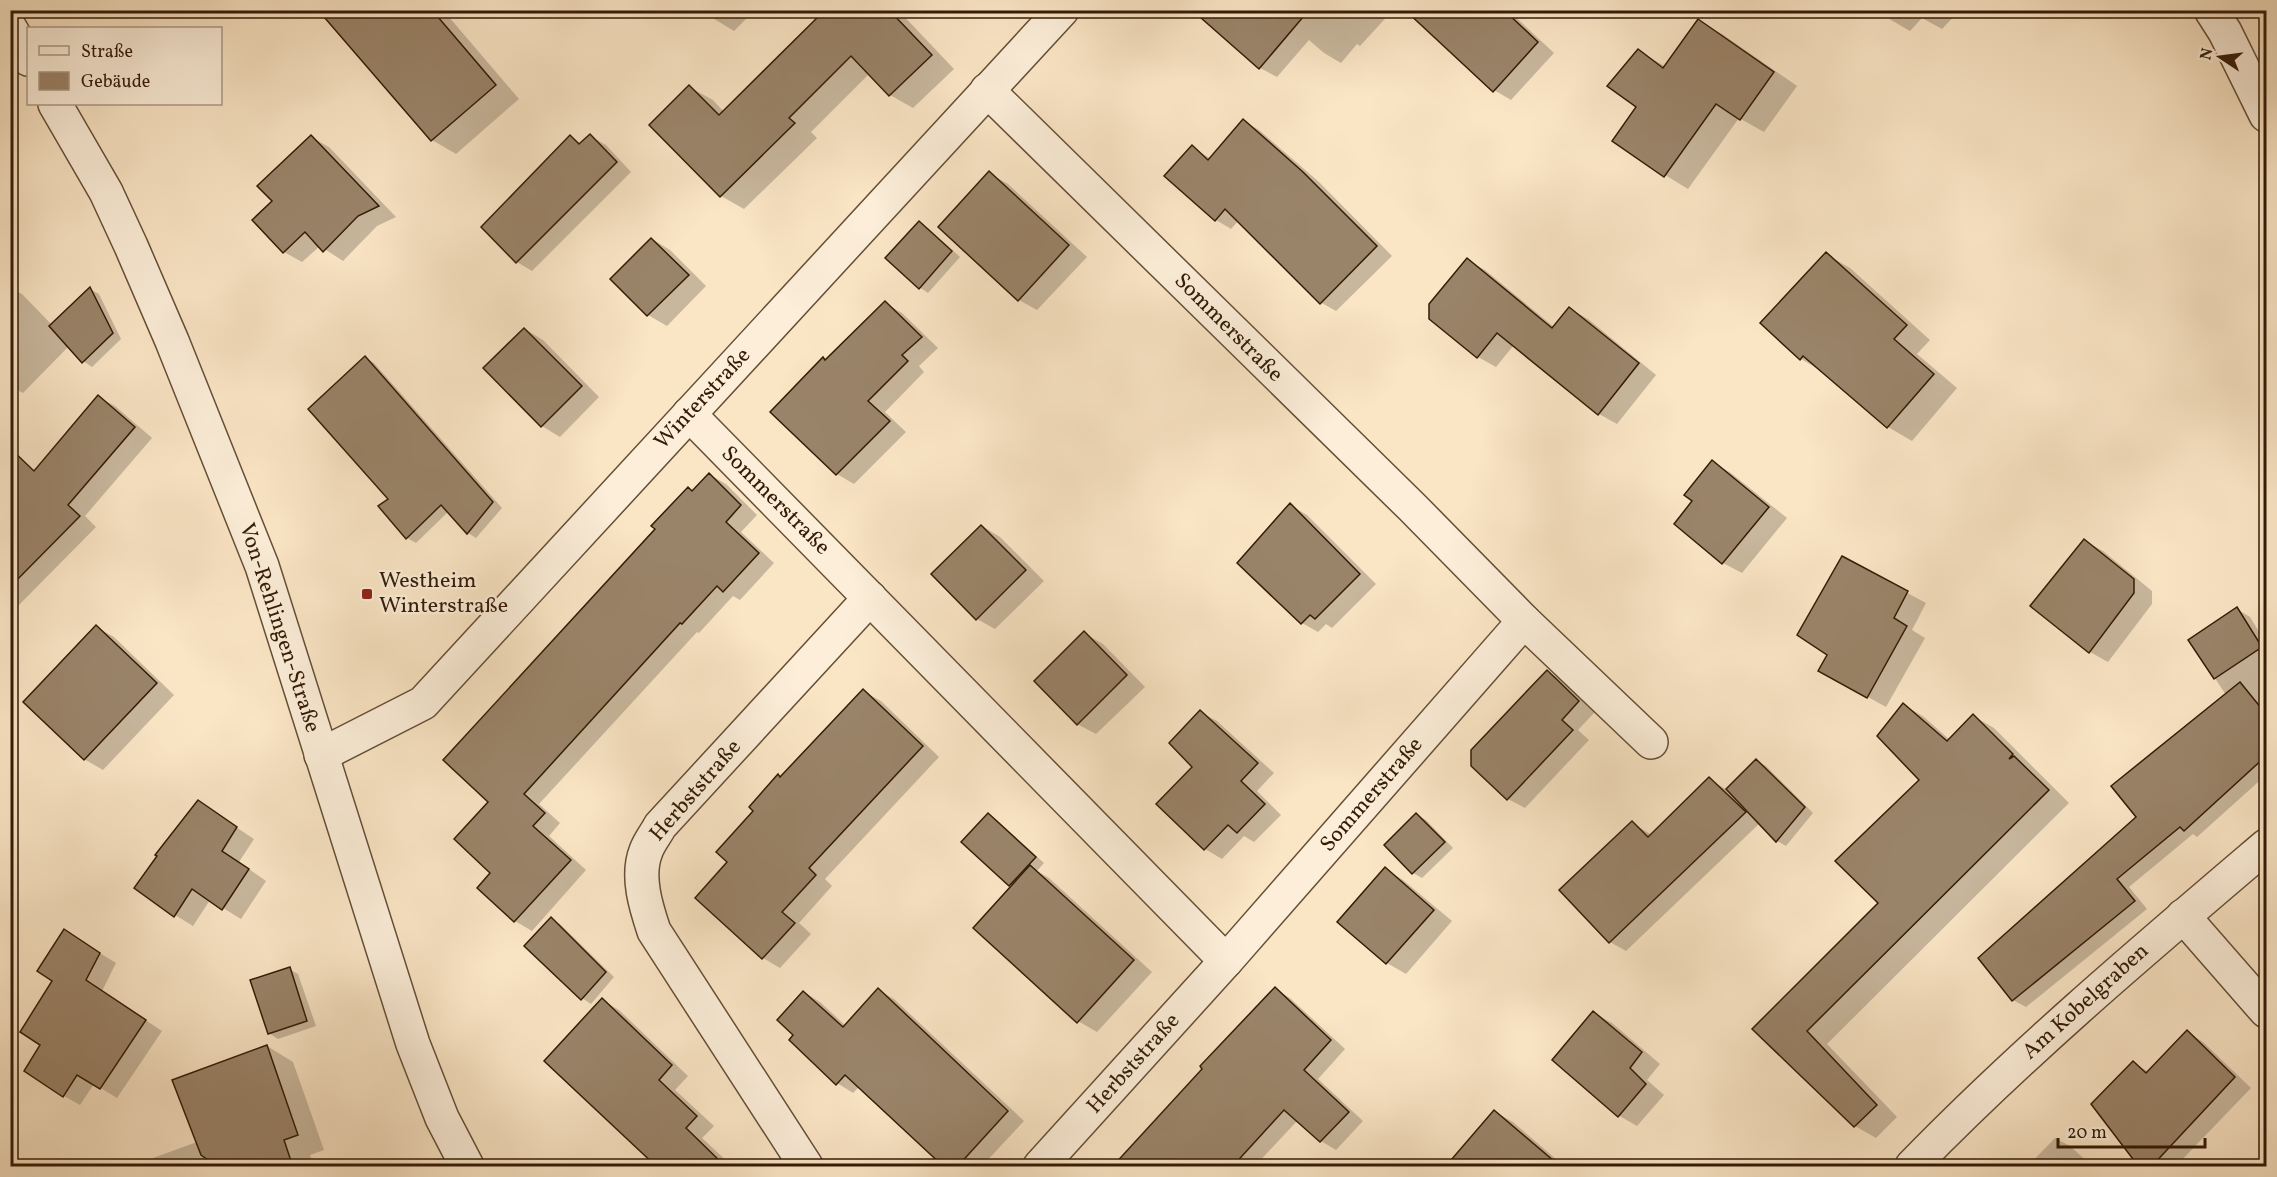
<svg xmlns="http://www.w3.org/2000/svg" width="2277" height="1177" viewBox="0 0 2277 1177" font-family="Vollkorn,serif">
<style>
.shadow{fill:#0003}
.building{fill:#9a8469;stroke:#331b06;stroke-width:1.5}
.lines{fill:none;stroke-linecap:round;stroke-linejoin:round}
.minor-casing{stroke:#654e36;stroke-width:36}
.minor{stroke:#fceed9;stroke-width:33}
.poi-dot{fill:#8f2418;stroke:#fceed9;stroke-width:2}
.labels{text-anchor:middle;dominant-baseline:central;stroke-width:4.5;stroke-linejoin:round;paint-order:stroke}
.street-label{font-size:22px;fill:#331b06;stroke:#fceed9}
.poi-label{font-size:22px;fill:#331b06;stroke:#fceed9;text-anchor:start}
</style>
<rect width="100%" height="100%" fill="#fae5c5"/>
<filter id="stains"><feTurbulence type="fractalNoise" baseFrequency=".00333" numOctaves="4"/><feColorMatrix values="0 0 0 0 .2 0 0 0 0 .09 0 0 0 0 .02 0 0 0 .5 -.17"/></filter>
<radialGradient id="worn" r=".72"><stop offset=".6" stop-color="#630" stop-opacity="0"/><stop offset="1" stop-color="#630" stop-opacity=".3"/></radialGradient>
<g class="shadow">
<polygon points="168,10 188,10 181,18"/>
<polygon points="333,10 443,10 519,99 456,154 432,140"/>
<polygon points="704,10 755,10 734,31 711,17"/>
<polygon points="806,10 898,10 954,69 913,108 890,95 870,73 811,132 817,138 744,209 721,196 651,125 689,87 713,100 724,112 817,21"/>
<polygon points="1194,10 1393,10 1360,46 1357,44 1341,63 1324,53 1309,40 1277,77 1260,68"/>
<polygon points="1407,10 1508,10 1554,53 1511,100 1494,90"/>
<polygon points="1881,10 1960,10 1942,29 1922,18 1910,31 1891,20"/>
<polygon points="1699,21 1722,34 1797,86 1764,132 1739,118 1688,189 1665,175 1638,107 1639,51 1666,67"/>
<polygon points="1244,121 1259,130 1319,182 1392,256 1336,311 1320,302 1239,220 1231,229 1216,220 1192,147 1211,159"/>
<polygon points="590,136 606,145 631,172 532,271 517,262 571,137 582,144"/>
<polygon points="311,137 329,147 396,217 377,226 343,261 320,246 302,262 284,252 274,201"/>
<polygon points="989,173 1008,184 1087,257 1037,310 1019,300"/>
<polygon points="919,223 928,228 960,257 928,293 919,287"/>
<polygon points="652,239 670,250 706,286 667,326 648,315 612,279"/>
<polygon points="1826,254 1850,268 1930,340 1917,354 1957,388 1912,441 1888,427 1825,373 1801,359"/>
<polygon points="1467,260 1485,270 1554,327 1570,309 1588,319 1656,375 1617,424 1599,414 1514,345 1496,367 1478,357"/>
<polygon points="10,288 22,294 52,325 90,289 99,294 121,339 92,367 83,361 69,346 23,393 10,386"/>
<polygon points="885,303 902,313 938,348 919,366 924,372 885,412 906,432 854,484 837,474 772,412"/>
<polygon points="525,329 543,340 599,397 560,437 542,426"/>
<polygon points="365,358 374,363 502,508 476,538 468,533 449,511 416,543 407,538 391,499"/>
<polygon points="98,397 115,406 152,438 85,516 96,527 19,605 10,601 10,481 26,465 36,471"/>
<polygon points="1713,462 1731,473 1787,518 1742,573 1723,563 1676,524 1694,501"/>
<polygon points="710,475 726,484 757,515 741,532 774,563 740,600 733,596 699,633 697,632 539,804 560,823 549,836 586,870 532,931 515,921 479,888 493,873 491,802 693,492"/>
<polygon points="1290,505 1307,515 1376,584 1332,628 1326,624 1318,632 1302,623"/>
<polygon points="982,526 1000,537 1044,581 995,629 977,619"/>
<polygon points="2085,541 2103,551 2152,591 2152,604 2108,662 2090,652"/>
<polygon points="1842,558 1926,603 1912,630 1925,638 1886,707 1839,681 1829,655"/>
<polygon points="2237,609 2250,617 2266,643 2266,775 2197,837 2193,834 2129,887 2147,909 2026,1007 2013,1000 2138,817 2226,695 2190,640"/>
<polygon points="96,627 114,637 174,695 103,770 84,759"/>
<polygon points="1084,633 1103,644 1145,687 1096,734 1077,724"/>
<polygon points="1547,671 1564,681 1595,712 1578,730 1589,740 1525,808 1508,799"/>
<polygon points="863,691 881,701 939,757 825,879 832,886 799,923 811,934 780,968 763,958 697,898 729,862 781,778"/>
<polygon points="1904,705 1924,717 1950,740 1973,716 1994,728 2069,803 1827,1044 1897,1117 1876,1138 1855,1126 1754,1029 1880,903 1921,780"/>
<polygon points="1200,712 1217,721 1274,773 1257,791 1281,815 1254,842 1244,836 1222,859 1205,849 1158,804 1194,767"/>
<polygon points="1757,761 1766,766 1813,813 1786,846 1777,841 1760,823 1626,951 1610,942 1632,823 1652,835 1709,779 1727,790"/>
<polygon points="198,802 254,839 239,862 266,881 241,919 210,900 193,926 175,915"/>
<polygon points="988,815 997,820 1044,863 1037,871 1049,878 1152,972 1097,1032 1078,1021 1012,886 963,842"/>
<polygon points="1417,815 1426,820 1453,848 1422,878 1413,873"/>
<polygon points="1385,869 1403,880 1452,921 1406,974 1387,963 1339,922"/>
<polygon points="551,919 560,924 614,977 591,1004 582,998"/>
<polygon points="64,931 116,963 102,991 162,1031 117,1098 94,1084 80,1105 64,1096 42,1045"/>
<polygon points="289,969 298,974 316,1026 278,1039 269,1033"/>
<polygon points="1275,989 1290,998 1345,1049 1318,1079 1363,1121 1336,1150 1321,1141 1298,1120 1255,1166 1115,1166"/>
<polygon points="878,990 894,999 1024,1121 982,1166 946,1166 860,1086 853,1093 837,1083 795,1035 804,992 820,1002 846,1026"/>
<polygon points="602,1000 619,1010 688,1076 675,1090 714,1126 702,1138 732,1166 659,1166"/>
<polygon points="1594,1013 1612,1023 1660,1064 1647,1080 1664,1095 1637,1126 1618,1115"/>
<polygon points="2187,1032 2203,1042 2251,1088 2176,1166 2141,1166 2133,1063 2149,1072"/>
<polygon points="267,1046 293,1062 324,1150 310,1155 314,1166 156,1166 153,1158 197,1142"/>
<polygon points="1495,1112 1513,1122 1564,1166 1447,1166"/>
<polygon points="2055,1138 2070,1146 2092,1166 2028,1166"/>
</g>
<g class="building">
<polygon points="318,10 432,10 496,85 431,141"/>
<polygon points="825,10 889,10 932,55 889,96 851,56 789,118 795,123 720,197 649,125 689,85 719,115"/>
<polygon points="1192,10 1309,10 1259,69"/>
<polygon points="1405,10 1504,10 1538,42 1493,92"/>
<polygon points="1698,19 1774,72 1740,120 1716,104 1664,177 1612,141 1636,107 1607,86 1638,49 1663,68"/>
<polygon points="1243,119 1303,172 1377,246 1320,304 1225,209 1215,221 1164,176 1192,145 1208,160"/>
<polygon points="590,134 617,162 516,263 481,227 570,135 579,144"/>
<polygon points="311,135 379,206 358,216 323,252 305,232 283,253 252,220 272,201 257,186"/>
<polygon points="989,171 1069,245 1018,301 938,227"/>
<polygon points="919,221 952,251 919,289 885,258"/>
<polygon points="651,238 689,275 647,316 610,279"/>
<polygon points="1826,252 1907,325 1894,339 1934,374 1887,428 1803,356 1800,360 1760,323"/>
<polygon points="1467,258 1552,328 1569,307 1639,363 1598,415 1497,333 1477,358 1429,319 1429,304"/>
<polygon points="90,287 113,333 82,363 49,326"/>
<polygon points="885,301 922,337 902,355 908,361 868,401 890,421 836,475 770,412 823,357 825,360"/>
<polygon points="524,328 582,386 541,427 483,368"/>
<polygon points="365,356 493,502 467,534 441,505 406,539 378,506 388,499 308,409"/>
<polygon points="98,395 135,427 68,505 80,516 10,587 10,448 34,471"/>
<polygon points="1712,460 1769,507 1722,564 1674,524 1692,501 1684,495"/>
<polygon points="709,473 741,505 726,522 759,553 723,592 717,586 682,624 680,623 524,794 545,813 533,826 571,860 514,922 477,888 490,873 454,839 488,802 443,760 655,529 651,526 688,487 692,491"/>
<polygon points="1290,503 1360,574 1315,619 1310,615 1301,624 1237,563"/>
<polygon points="981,525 1026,570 976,620 931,574"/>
<polygon points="2084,539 2134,579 2134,593 2089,653 2030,606"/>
<polygon points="1842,556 1908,591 1894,618 1907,626 1867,698 1818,671 1827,655 1797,635"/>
<polygon points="2237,607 2262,647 2214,679 2188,640"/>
<polygon points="96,625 157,683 84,760 23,702"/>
<polygon points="1084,631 1127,675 1077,725 1034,681"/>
<polygon points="1547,670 1579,701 1562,720 1573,730 1507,800 1471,766 1471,750"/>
<polygon points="2240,682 2266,714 2266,756 2184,831 2180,827 2117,879 2135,901 2012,1001 1978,958 2136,817 2111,786"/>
<polygon points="863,689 923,746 809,868 816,875 782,912 795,923 762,959 695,898 727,862 716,852 753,811 749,807 778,774 780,777"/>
<polygon points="1903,703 1947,741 1973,714 2013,754 2009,759 2014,756 2049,790 1807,1031 1877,1105 1854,1127 1752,1029 1878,903 1835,861 1919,780 1877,736"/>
<polygon points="1200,710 1258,763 1241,781 1265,804 1237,833 1228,825 1204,850 1156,804 1192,767 1169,743"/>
<polygon points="1756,759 1805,807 1776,842 1726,789"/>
<polygon points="1709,777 1746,812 1609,943 1559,890 1632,821 1648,837"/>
<polygon points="198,800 237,827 222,851 249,869 222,910 192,889 174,917 134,888 157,856 155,855"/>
<polygon points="988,813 1036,857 1009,886 961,842"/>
<polygon points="1416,813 1445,842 1412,874 1384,845"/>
<polygon points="1030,865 1134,960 1077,1023 973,928"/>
<polygon points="1385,867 1434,910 1386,964 1337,922"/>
<polygon points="551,917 606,972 581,1000 524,946"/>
<polygon points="64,929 100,953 86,980 146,1020 100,1089 77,1075 63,1097 24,1071 40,1045 20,1032 52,981 37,971"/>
<polygon points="290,967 307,1021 268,1034 250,980"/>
<polygon points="1275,987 1331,1040 1304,1070 1349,1112 1320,1142 1284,1110 1232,1167 1112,1167 1202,1069 1200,1066"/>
<polygon points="878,988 1008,1111 957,1167 944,1167 845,1075 836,1085 789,1040 793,1035 777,1020 803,991 843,1027"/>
<polygon points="602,998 672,1065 659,1080 697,1116 686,1128 726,1167 657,1167 544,1061"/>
<polygon points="1593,1011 1642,1052 1630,1068 1646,1084 1618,1117 1552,1060"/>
<polygon points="2187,1030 2235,1077 2151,1167 2139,1167 2091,1104 2133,1061 2146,1073"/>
<polygon points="267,1045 298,1135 284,1140 293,1167 218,1167 201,1155 172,1080"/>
<polygon points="1494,1110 1561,1167 1445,1167"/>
</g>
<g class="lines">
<defs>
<g id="minor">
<polyline points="2211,10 2225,32 2266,115"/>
<polyline points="10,28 28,59"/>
<polyline points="55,104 106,192 131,246 172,341 262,566 413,1044 442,1118 467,1166"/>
<polyline points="689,414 1226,961 1524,621 1412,507 987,90"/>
<polyline points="1524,621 1651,742"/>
<polyline points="321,755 423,703 1062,10"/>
<polyline points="2183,916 2266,1011"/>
<path d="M806,1166l-152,-235c-8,-24 -18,-55 -8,-80 3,-9 10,-17 14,-25l210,-228"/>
<polyline points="1040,1166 1226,961"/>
<path d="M1912,1166c111,-114 233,-217 354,-320"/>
</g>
</defs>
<use href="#minor" class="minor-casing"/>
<use href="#minor" class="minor"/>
</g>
<rect class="poi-dot" x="361" y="588" width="12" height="12" rx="3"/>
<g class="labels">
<g class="street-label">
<text transform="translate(1228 328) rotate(45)">Sommerstraße</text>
<text transform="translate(703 399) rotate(-47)">Winterstraße</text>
<text transform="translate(775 501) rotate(45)">Sommerstraße</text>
<text transform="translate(279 628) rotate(72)">Von-Rehlingen-Straße</text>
<text transform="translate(696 791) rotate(-49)">Herbststraße</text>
<text transform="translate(1372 795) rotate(-49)">Sommerstraße</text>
<text transform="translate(2086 1002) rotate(-42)">Am Kobelgraben</text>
<text transform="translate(1134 1064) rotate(-48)">Herbststraße</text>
</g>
<g class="poi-label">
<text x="379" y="581">Westheim<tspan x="379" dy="25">Winterstraße</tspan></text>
</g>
</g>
<rect width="2277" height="1177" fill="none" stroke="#fae5c5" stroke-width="36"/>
<rect x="12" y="12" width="2253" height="1153" fill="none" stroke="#331b06" stroke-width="3"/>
<rect x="18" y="18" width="2241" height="1141" fill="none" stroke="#331b06" stroke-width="1.5"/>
<rect x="27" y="27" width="195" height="78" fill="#fceed9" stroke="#ac9a85" stroke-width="1.5"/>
<rect x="39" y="46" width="30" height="9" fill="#fceed9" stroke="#ac9a85" stroke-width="1.5"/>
<text x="81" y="57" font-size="18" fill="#331b06">Straße</text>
<rect x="39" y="72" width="30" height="18" fill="#9a8469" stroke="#ac9a85" stroke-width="1.5"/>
<text x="81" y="87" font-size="18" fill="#331b06">Gebäude</text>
<g transform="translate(2220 57) rotate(283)" stroke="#fceed9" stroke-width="4.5" paint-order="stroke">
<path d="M0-4.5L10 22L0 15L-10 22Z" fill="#331b06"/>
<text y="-9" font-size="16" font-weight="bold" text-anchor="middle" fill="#331b06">N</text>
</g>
<path d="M2058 1138v9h147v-9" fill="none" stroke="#331b06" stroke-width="3"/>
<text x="2067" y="1138" font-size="18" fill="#331b06" stroke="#fceed9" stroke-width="4.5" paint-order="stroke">20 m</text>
<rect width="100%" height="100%" filter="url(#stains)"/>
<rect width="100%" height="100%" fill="url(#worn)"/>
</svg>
